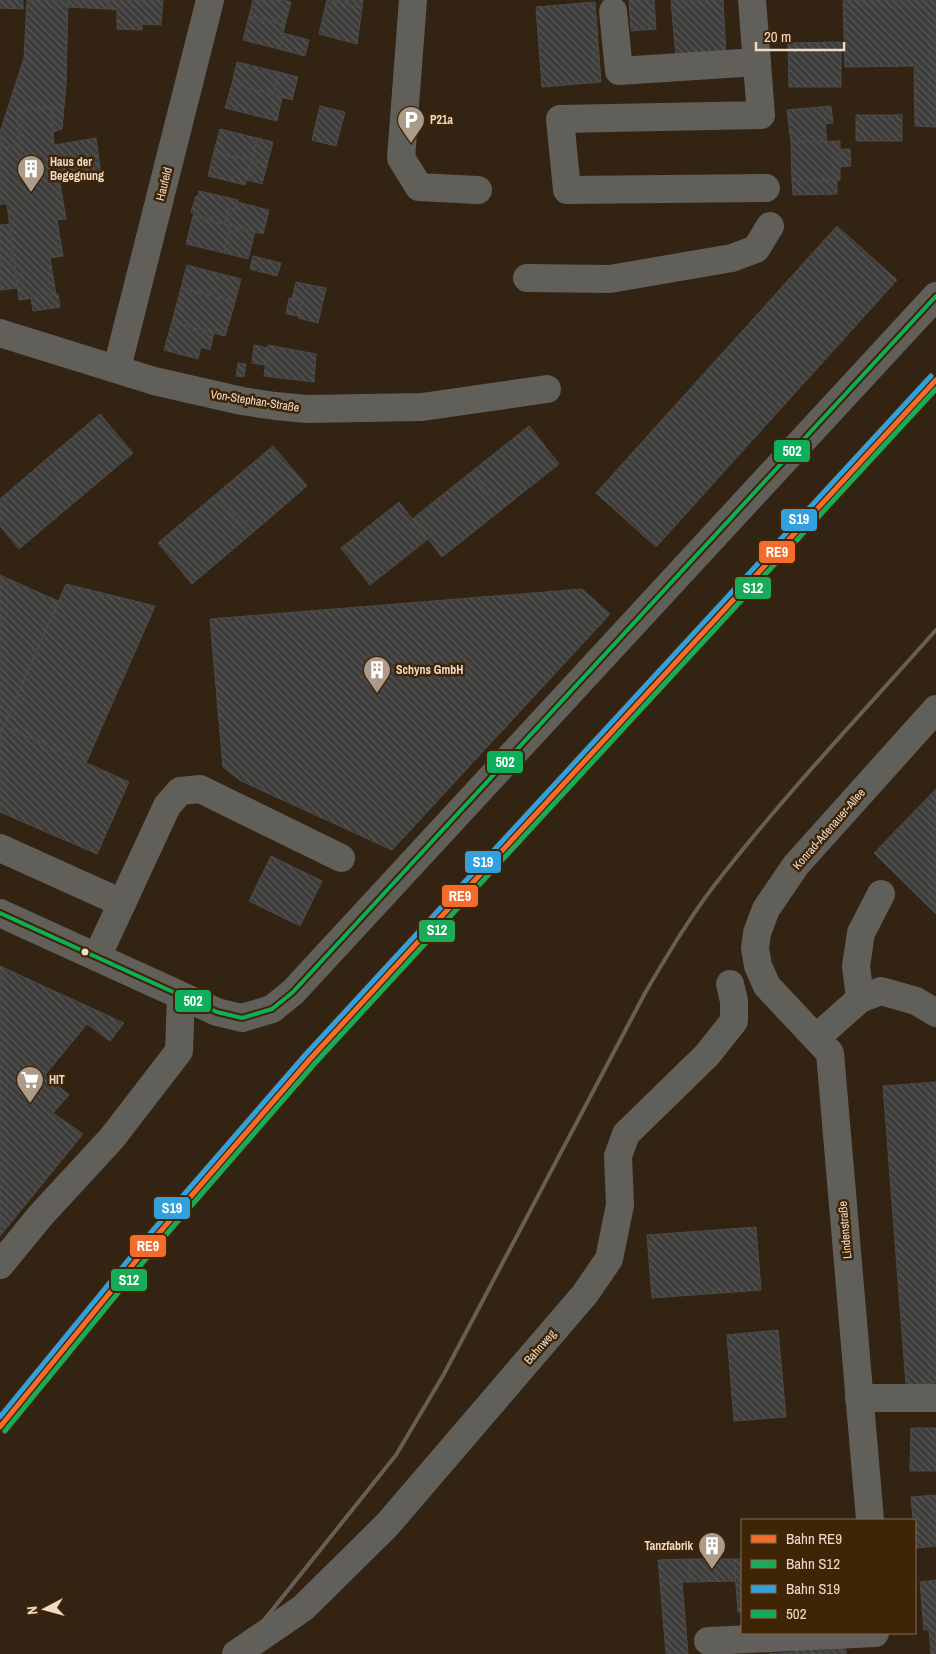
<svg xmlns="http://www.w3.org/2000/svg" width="936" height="1654" viewBox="0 0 936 1654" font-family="'Archivo Narrow',sans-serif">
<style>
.building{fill:url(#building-back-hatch);stroke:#4c4b49}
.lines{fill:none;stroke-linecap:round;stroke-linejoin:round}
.minor{stroke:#605f59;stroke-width:28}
.rail{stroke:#675f56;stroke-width:4}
.bus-1-casing{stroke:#3f2406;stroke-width:8}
.bus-1{stroke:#0daf5c;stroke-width:4}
.rail-1-casing{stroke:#3f2406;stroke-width:9}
.rail-2-casing{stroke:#3f2406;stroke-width:9}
.rail-3-casing{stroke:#3f2406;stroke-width:9}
.rail-1{stroke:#f36c2b;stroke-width:5}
.rail-2{stroke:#1aab58;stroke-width:5}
.rail-3{stroke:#33a0de;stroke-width:5}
.bus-dot{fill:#eddbcb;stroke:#3f2406;stroke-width:2}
.labels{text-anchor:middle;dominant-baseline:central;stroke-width:5;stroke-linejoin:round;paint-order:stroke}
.poi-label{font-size:12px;font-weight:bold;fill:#eddbcb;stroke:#3f2406;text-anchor:start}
.street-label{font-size:12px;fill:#eddbcb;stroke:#3f2406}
.line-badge{stroke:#3f2406;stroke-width:2}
.badge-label{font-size:14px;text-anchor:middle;font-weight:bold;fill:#fff}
</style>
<defs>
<pattern id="building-back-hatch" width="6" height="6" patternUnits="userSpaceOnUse" patternTransform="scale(1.25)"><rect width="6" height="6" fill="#3d3d3b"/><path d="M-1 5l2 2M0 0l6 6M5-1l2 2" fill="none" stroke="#595856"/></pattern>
</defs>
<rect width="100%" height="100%" fill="#322313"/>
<g class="building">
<polygon points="0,0 23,0 23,9 0,8"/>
<polygon points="27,0 68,0 66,84 62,129 53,132 51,108 17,111 20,145 0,148 0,132 24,58"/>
<polygon points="68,0 108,0 108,9 68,7"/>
<polygon points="108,0 163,0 161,25 142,24 142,30 117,29 117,10 108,9"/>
<polygon points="253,0 283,0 291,2 285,25 249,16"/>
<polygon points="327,0 362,8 357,44 319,34"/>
<polygon points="333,0 363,0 362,8 332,1"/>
<polygon points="629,0 654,0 656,29 631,31"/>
<polygon points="671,0 723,0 726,55 676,59"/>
<polygon points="843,0 936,0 936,127 915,126 914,66 845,67"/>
<polygon points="595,2 601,82 542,87 536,7"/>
<polygon points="249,16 285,25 279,49 243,40"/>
<polygon points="283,33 309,40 305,56 279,49"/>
<polygon points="841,42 841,87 789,87 788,43"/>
<polygon points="237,62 279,72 273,95 232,84"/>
<polygon points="279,72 298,77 292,100 273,95"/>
<polygon points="232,84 282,97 277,121 225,108"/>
<polygon points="320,106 345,112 336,146 312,140"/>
<polygon points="831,106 833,123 825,124 827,141 791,142 787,110"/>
<polygon points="51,108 54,145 96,138 101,176 60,183 66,219 57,220 63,256 50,258 56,295 19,300 7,204 0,204 0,148 20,145 17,111"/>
<rect x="856" y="115" width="46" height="26"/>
<polygon points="220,129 257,138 252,161 214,152"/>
<polygon points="257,138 273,142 267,165 252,161"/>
<polygon points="840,141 840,180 792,181 791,142"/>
<polygon points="840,149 850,149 851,166 840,167"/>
<polygon points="214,152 252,161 245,185 208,176"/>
<polygon points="252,161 267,165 262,184 247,180"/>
<polygon points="837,180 837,194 793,195 792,181"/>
<polygon points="199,191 238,200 235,209 229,208 225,224 193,216 194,213 191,212 196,196 198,197"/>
<polygon points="237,202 269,210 263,234 225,224 229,208 235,209"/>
<polygon points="193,216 231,226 224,253 186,244"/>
<polygon points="10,224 17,288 0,290 0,225"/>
<polygon points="231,226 255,232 248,259 224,253"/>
<polygon points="837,226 897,280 656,547 596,493"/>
<polygon points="253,256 281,263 277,276 250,269"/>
<polygon points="187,265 241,279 235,302 181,288"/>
<polygon points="296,282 326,288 318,323 298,318 302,301 292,298"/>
<polygon points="181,288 235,302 225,336 172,322"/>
<polygon points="58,294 60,307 33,311 31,298"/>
<polygon points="289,298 302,301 298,316 286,314"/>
<polygon points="172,322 214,333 210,350 201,347 198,359 164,350"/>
<polygon points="254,345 268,348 265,365 252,363"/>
<polygon points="268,345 316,354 314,382 264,376"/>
<polygon points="238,363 246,364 244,377 236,376"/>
<polygon points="100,414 133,453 76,501 43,462"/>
<polygon points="529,426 559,464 501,510 471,472"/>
<polygon points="273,446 307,486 250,535 216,494"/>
<polygon points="43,462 76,501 19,549 0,526 0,499"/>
<polygon points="471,472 501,510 442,557 412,519"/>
<polygon points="216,494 250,535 192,584 158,543"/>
<polygon points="399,502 428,539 370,585 341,548"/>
<polygon points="0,575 58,601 8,717 0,714"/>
<polygon points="66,584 155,606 86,763 4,726"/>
<polygon points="582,589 610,614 392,850 241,781 223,767 210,619"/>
<polygon points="0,714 8,717 0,735"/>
<polygon points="4,726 129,782 97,854 0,812 0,735"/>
<polygon points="936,789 936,914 874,853"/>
<polygon points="271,856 322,881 300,926 249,901"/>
<polygon points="0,966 124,1023 110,1041 87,1024 45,1075 69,1095 53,1113 83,1134 0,1236"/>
<polygon points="936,1082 936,1383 906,1385 883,1086"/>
<polygon points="756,1227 761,1290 652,1298 647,1235"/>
<polygon points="778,1330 786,1417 734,1421 727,1335"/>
<polygon points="911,1428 936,1428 936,1471 910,1471"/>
<polygon points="936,1495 936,1546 915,1548 915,1520 913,1520 911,1497"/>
<polygon points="689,1559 734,1559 736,1581 689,1582"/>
<polygon points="689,1559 689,1582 660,1582 658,1560"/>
<polygon points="734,1559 742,1559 742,1612 738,1612"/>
<polygon points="936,1580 936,1654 931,1654 929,1630 924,1630 920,1582"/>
<polygon points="660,1582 682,1582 688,1654 666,1654"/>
<polygon points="818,1648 818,1651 845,1648 846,1651 846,1654 769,1654 795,1652 795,1650"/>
</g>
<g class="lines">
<g class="minor">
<polyline points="413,0 401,158 419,187 478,190"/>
<polyline points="752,0 761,115 560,119 567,190 766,188"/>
<polyline points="613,11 619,71 757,62"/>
<polyline points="527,278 610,279 732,258 756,249 770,226"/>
<polyline points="0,333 154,381 242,401 275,406 307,409 422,407 547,389"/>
<polyline points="117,368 210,0"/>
<polyline points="0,848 122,903"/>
<polyline points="0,913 217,1012 242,1018 272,1009 293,992 936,296"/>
<polyline points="97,957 167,806 180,791 200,789 341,858"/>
<polyline points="860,999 856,966 861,933 881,894"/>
<polyline points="816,1038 860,999 881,991 916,1001 936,1013"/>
<polyline points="0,1265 41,1215 112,1138 179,1051 181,996"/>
<polyline points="859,1398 936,1398"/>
<polyline points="870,1520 830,1053 767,986 758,966 755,948 757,933 766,909 796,865 936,709"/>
<polyline points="708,1641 875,1633"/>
<polyline points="236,1654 303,1608 387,1525 585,1294 609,1259 620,1205 618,1156 626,1134 707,1055 734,1021 734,1001 730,984"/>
</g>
<path class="rail" d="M237,1654l159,-199 48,-81 201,-381c24,-41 49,-83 79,-120 66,-84 141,-163 212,-243"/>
<defs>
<polyline id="bus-1" points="0,913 217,1012 242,1018 272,1009 293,992 936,296"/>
</defs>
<use href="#bus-1" class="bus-1-casing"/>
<use href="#bus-1" class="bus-1"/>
<defs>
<polyline id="rail-1" points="0,1427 153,1240 311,1058 936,380"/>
<polyline id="rail-2" points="5,1431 158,1244 316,1062 936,389"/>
<polyline id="rail-3" points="0,1417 148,1236 306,1054 931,376"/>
</defs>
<use href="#rail-1" class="rail-1-casing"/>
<use href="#rail-2" class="rail-2-casing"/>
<use href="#rail-3" class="rail-3-casing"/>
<use href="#rail-1" class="rail-1"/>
<use href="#rail-2" class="rail-2"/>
<use href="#rail-3" class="rail-3"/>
</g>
<defs>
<symbol id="parking-pin" viewBox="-11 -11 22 30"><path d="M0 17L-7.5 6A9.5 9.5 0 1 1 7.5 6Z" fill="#ac9b8b" stroke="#3f2406"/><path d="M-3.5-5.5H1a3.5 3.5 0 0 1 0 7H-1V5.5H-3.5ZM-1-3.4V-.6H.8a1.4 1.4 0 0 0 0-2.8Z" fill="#fff"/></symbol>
<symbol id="building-pin" viewBox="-11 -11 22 30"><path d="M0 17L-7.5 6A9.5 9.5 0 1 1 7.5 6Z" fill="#ac9b8b" stroke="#3f2406"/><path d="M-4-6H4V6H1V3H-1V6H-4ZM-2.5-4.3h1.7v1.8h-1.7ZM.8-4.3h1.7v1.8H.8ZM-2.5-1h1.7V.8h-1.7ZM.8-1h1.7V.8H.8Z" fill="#fff"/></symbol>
<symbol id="supermarket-pin" viewBox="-11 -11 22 30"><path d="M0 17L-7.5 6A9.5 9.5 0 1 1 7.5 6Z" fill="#ac9b8b" stroke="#3f2406"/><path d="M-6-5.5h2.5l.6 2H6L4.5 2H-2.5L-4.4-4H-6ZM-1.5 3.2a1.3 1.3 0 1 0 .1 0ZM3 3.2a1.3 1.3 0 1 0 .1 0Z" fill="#fff"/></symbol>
</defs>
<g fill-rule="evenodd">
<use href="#parking-pin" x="395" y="104" width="32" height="43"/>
<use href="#building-pin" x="15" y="153" width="32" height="43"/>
<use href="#building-pin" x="361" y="654" width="32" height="43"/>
<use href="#supermarket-pin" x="14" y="1064" width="32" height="43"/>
<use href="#building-pin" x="696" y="1530" width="32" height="43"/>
</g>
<circle class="bus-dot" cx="85" cy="952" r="4.5"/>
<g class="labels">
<g class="poi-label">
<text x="430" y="120">P21a</text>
<text x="50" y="162">Haus der<tspan x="50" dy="14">Begegnung</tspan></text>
<text x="396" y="670">Schyns GmbH</text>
<text x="49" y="1080">HIT</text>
<text x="693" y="1546" text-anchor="end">Tanzfabrik</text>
</g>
<g class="street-label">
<text transform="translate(164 184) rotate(-76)">Haufeld</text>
<text transform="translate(255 401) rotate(9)">Von-Stephan-Straße</text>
<text transform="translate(829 829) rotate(-49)">Konrad-Adenauer-Allee</text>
<text transform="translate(845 1230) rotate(-95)">Lindenstraße</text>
<text transform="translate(540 1347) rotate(-49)">Bahnweg</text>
</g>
</g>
<g class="line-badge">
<rect x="773" y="439" width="38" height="24" rx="5" fill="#0daf5c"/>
<rect x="780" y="508" width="38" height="24" rx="5" fill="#33a0de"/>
<rect x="758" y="540" width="38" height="24" rx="5" fill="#f36c2b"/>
<rect x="734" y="576" width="38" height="24" rx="5" fill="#1aab58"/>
<rect x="486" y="750" width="38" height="24" rx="5" fill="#0daf5c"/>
<rect x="464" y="850" width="38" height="24" rx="5" fill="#33a0de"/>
<rect x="441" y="884" width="38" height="24" rx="5" fill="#f36c2b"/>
<rect x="418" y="919" width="38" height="24" rx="5" fill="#1aab58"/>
<rect x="174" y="989" width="38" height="24" rx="5" fill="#0daf5c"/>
<rect x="153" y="1196" width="38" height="24" rx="5" fill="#33a0de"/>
<rect x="129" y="1234" width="38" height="24" rx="5" fill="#f36c2b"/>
<rect x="110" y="1268" width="38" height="24" rx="5" fill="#1aab58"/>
</g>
<g class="badge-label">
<text x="792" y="456">502</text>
<text x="799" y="524">S19</text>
<text x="777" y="557">RE9</text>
<text x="753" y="593">S12</text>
<text x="505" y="767">502</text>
<text x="483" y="867">S19</text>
<text x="460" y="901">RE9</text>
<text x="437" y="935">S12</text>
<text x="193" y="1006">502</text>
<text x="172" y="1213">S19</text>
<text x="148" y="1251">RE9</text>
<text x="129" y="1285">S12</text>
</g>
<rect x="741" y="1519" width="175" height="115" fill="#3f2406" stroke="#856d55"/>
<rect x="751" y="1535" width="25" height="8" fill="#f36c2b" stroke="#856d55"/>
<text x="786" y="1544" font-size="15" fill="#eddbcb">Bahn RE9</text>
<rect x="751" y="1560" width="25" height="8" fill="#1aab58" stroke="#856d55"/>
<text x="786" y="1569" font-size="15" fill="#eddbcb">Bahn S12</text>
<rect x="751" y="1585" width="25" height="8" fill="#33a0de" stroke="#856d55"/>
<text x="786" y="1594" font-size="15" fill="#eddbcb">Bahn S19</text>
<rect x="751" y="1610" width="25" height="8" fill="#0daf5c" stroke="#856d55"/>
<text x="786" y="1619" font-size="15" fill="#eddbcb">502</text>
<g transform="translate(45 1609) rotate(264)" stroke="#3f2406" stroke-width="4" paint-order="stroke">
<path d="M0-4L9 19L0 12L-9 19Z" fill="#eddbcb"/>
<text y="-8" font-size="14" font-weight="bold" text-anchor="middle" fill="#eddbcb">N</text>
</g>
<path d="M756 42v8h88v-8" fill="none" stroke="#eddbcb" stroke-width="2.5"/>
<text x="764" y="42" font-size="15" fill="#eddbcb" stroke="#3f2406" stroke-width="4" paint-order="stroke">20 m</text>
</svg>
